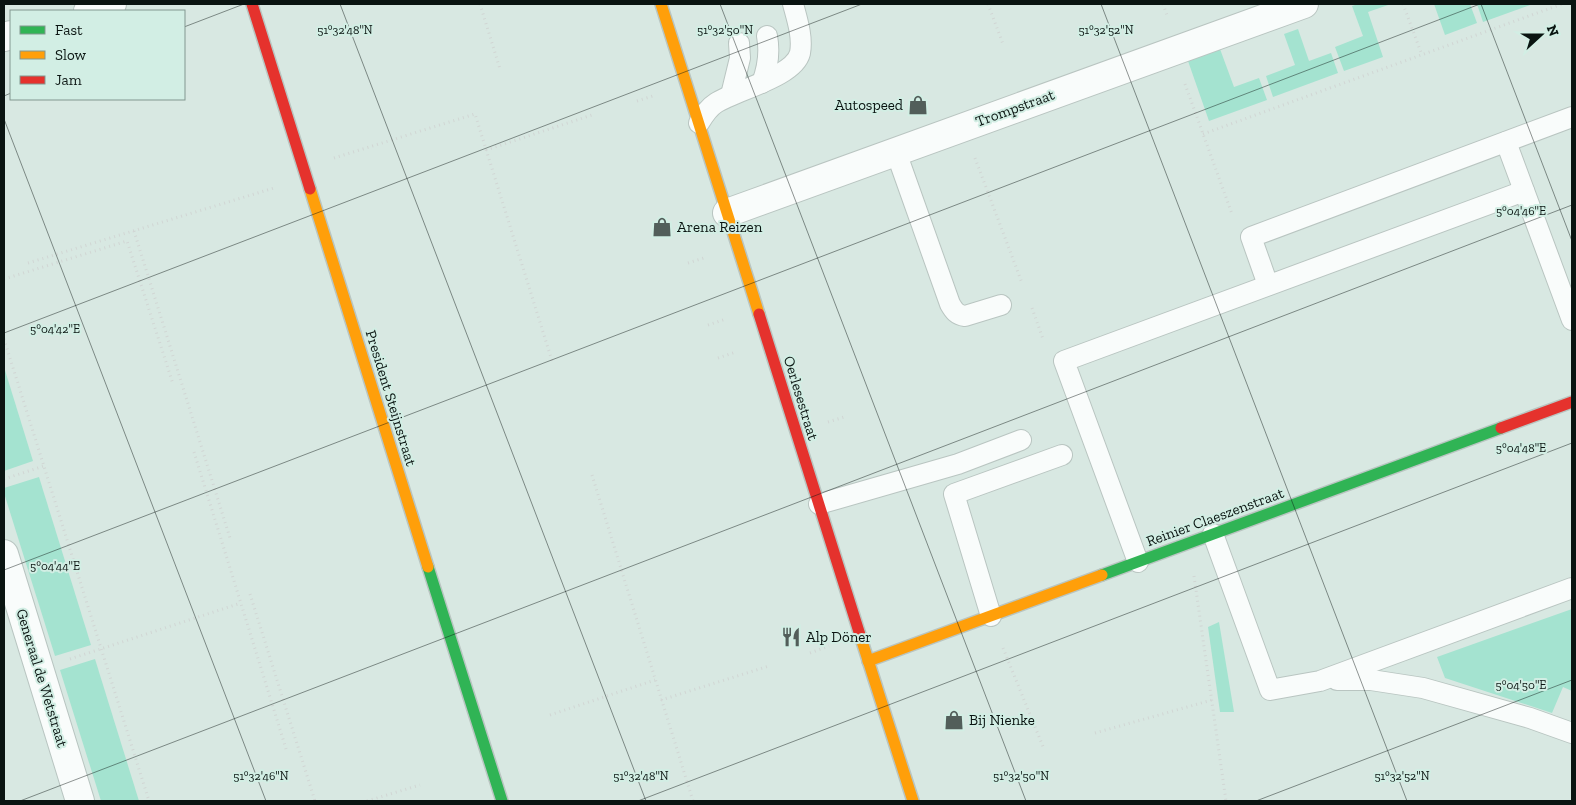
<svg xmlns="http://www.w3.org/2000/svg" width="1576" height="805" viewBox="0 0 1576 805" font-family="'Zilla Slab',serif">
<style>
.green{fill:#a4e3d0}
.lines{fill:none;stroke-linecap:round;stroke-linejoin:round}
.lane-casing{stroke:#b9c5c1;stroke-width:22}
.street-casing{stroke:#b9c5c1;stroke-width:30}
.fast-casing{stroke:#b9c5c1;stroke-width:14}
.slow-casing{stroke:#b9c5c1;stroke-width:14}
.jam-casing{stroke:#b9c5c1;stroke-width:14}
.path{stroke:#d1d6d4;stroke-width:3;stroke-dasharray:1 4;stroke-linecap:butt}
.lane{stroke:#f9fcfb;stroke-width:20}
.street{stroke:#f9fcfb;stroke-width:28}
.fast{stroke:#30b455;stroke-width:11}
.slow{stroke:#ff9f0a;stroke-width:11}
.jam{stroke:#e5322d;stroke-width:11}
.ticks{fill:none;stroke:#0a1411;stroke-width:1;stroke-opacity:0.45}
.labels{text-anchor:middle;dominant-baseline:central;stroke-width:4;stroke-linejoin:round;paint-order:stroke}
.poi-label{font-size:15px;fill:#0a1411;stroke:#d2eee4;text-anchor:start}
.street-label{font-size:15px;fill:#0a1411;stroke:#d2eee4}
.ticks-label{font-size:12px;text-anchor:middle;fill:#0a1411;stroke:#d2eee4;stroke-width:4;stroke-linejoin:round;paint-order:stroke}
</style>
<rect width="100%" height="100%" fill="#d8e8e2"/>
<g class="green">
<polygon points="1358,4 1391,4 1368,12 1383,57 1344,71 1335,47 1363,36 1352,6"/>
<polygon points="1434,4 1470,4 1477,23 1445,35"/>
<polygon points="1477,4 1533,4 1483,22"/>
<polygon points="1298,29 1309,61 1331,53 1338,73 1273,97 1266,76 1295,65 1284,34"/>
<polygon points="1220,49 1234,87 1259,78 1267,100 1209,121 1188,61"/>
<polygon points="4,367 33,461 4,471"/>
<polygon points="39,477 91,645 55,656 4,493 4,488"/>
<polygon points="1572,609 1572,691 1563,687 1552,713 1445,678 1437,657"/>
<polygon points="1219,622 1234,712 1220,712 1208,627"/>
<polygon points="95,659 139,801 101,801 60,670"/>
</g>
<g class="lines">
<defs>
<g id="lane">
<path d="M762,83c6,-16 8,-31 5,-47"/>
<polyline points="731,95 740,58 739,43"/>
<path d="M699,123c5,-8 9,-15 17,-20 20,-13 78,-26 84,-50 3,-16 -3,-34 -7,-49"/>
<polyline points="1506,142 1572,320"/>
<path d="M896,152l54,152c4,7 7,11 15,12l36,-11"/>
<polyline points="1268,285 1251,237 1572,117"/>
<polyline points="819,504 958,464 1021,440"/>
<polyline points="1213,534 1270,690 1320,681 1572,588"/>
<polyline points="1138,562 1064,361 1524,191"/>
<polyline points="991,616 954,494 1062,455"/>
<polyline points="1337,680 1371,680 1423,688 1530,718 1572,733"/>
</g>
<g id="street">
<polyline points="88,11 112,4"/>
<polyline points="4,37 11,35"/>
<polyline points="727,213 1304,4"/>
<polyline points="4,554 80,801"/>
</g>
<g id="fast">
<polyline points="428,567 502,801"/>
<polyline points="1102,575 1501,428"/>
</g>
<g id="slow">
<polyline points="661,4 759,314"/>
<polyline points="310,189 428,567"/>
<polyline points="860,635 913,801"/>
<polyline points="868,661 1102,575"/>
</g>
<g id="jam">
<polyline points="252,4 310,189"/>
<polyline points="759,314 860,635"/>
<polyline points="1501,428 1572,402"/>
</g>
</defs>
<use href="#lane" class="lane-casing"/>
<use href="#street" class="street-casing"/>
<use href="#fast" class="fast-casing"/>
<use href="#slow" class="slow-casing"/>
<use href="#jam" class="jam-casing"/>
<g class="path">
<polyline points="480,4 500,69"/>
<polyline points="988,4 1003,44"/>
<polyline points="1163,4 1168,18"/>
<polyline points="1403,4 1422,55"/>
<polyline points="1185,84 1232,214"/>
<polyline points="637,101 656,95"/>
<polyline points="1203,134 1562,4"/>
<polyline points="486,150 592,115"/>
<polyline points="334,158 475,114 553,364"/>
<polyline points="975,158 1022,283"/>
<polyline points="134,231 230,538"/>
<polyline points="28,263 274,188"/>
<polyline points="688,263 707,257"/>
<polyline points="4,279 127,241 173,384"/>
<polyline points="1032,308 1043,339"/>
<polyline points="708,325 726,319"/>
<polyline points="4,339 149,801"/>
<polyline points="718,358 736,352"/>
<polyline points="828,422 844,417"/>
<polyline points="194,452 287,752"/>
<polyline points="592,475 693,801"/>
<polyline points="4,479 44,466"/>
<polyline points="1194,576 1226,801"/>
<polyline points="250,594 315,801"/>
<polyline points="1003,648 1044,749"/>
<polyline points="810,653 829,646"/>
<polyline points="70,659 241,603"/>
<polyline points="661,700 769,666"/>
<polyline points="550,715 655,680"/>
<polyline points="1095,733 1212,700"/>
<polyline points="367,801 420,785"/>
</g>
<use href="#lane" class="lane"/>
<use href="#street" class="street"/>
<use href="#fast" class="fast"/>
<use href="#slow" class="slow"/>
<use href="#jam" class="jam"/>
</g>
<path class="ticks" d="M340,4l306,797M720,4l306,797M1101,4l306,797M1481,4l91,237M184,27l60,-23M4,96l7,-3M4,119l262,682M4,333l858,-329M4,570l1476,-566M20,801l1552,-596M638,801l934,-358M1256,801l316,-121"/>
<defs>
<symbol id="shop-bare" viewBox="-9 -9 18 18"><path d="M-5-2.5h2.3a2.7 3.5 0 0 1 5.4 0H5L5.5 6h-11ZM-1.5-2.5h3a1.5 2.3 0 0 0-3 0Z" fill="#525e5a" stroke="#d2eee4" stroke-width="2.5" paint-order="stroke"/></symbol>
<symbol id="restaurant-bare" viewBox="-9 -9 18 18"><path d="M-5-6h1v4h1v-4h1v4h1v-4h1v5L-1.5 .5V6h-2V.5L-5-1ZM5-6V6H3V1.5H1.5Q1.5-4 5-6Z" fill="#525e5a" stroke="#d2eee4" stroke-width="2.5" paint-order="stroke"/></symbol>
</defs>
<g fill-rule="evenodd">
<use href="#shop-bare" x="904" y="91" width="28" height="28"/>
<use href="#shop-bare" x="648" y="213" width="28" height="28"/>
<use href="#restaurant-bare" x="777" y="623" width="28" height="28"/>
<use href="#shop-bare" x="940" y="706" width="28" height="28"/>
</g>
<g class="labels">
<g class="poi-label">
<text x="903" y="105" text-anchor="end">Autospeed</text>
<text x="677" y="227">Arena Reizen</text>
<text x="806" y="637">Alp Döner</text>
<text x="969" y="720">Bij Nienke</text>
</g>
<g class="street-label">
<text transform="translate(1015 108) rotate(-20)">Trompstraat</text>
<text transform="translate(391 398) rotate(73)">President Steijnstraat</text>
<text transform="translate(801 398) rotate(73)">Oerlesestraat</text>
<text transform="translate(1215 517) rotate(-20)">Reinier Claeszenstraat</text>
<text transform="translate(42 678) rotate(73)">Generaal de Wetstraat</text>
</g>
</g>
<g class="ticks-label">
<text x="345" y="34">51°32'48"N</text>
<text x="725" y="34">51°32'50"N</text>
<text x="1106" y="34">51°32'52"N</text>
<text x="1521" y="215">5°04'46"E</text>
<text x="55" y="333">5°04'42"E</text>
<text x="1521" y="452">5°04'48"E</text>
<text x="55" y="570">5°04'44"E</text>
<text x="1521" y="689">5°04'50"E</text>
<text x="261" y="780">51°32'46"N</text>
<text x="641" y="780">51°32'48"N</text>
<text x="1021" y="780">51°32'50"N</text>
<text x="1402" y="780">51°32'52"N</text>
</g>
<rect width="1576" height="805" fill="none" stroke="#0a1411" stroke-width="10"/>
<rect x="10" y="10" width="175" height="90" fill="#d2eee4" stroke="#829790"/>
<rect x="20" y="26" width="25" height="8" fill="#30b455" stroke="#829790"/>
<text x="55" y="35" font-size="15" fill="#0a1411">Fast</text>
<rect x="20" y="51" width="25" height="8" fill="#ff9f0a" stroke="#829790"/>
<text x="55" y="60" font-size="15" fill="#0a1411">Slow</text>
<rect x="20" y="76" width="25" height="8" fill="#e5322d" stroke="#829790"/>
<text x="55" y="85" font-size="15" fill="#0a1411">Jam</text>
<g transform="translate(1541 35) rotate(69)" stroke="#d2eee4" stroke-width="4" paint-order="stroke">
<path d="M0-4L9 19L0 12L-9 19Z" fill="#0a1411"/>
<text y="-8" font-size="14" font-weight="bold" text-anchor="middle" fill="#0a1411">N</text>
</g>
</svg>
